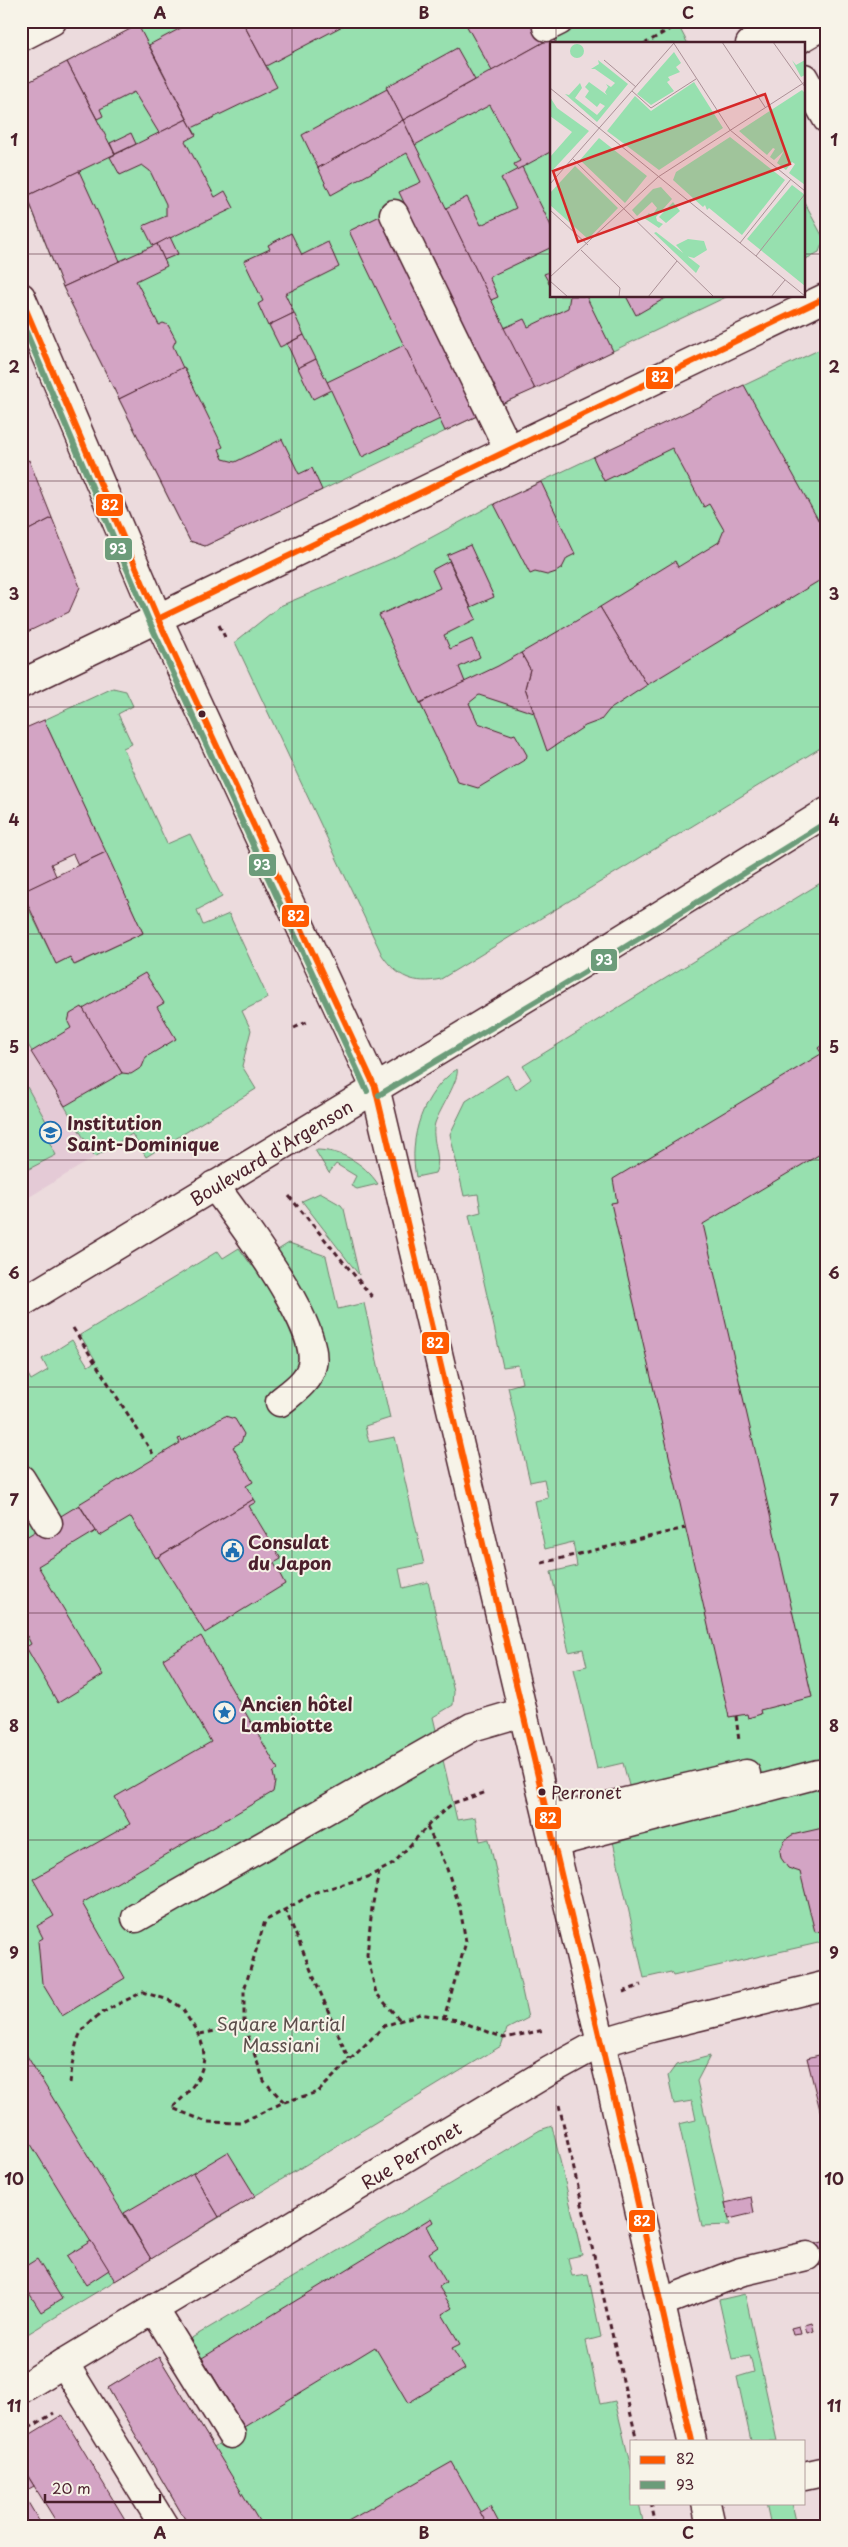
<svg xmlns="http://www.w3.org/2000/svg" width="848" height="2547" viewBox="0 0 848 2547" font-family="'Playpen Sans',sans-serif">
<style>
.built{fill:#e4cad6}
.green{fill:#97e0af;stroke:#70806d}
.building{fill:#d3a4c4;stroke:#4a1f2b}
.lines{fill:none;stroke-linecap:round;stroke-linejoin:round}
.minor-casing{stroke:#4a1f2b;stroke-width:31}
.path{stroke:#4a1f2b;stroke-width:3;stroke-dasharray:5 4;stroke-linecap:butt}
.minor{stroke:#f7f3e8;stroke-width:28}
.bus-1-casing{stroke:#f7f3e8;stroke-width:10}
.bus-2-casing{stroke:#f7f3e8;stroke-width:10}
.bus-1{stroke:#ff5a00;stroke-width:6}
.bus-2{stroke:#6c9c7a;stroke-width:6}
.grid{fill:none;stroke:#4a1f2b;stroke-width:1;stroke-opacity:0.55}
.bus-dot{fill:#4a1f2b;stroke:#f7f3e8;stroke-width:2}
.labels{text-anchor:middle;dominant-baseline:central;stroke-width:4;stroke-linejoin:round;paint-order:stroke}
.bus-label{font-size:17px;fill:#4a1f2b;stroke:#f7f3e8;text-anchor:start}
.poi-label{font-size:18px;font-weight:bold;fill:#4a1f2b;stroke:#f7f3e8;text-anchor:start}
.street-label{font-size:18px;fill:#4a1f2b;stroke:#f7f3e8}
.park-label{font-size:18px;fill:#5d4f4c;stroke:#f7f3e8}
.inset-road{fill:none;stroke:#ab9096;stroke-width:1}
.view{fill:#d62828;fill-opacity:0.15;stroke:#d62828;stroke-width:2.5}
.inset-edge{fill:none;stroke:#4a1f2b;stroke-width:2.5}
.line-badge{stroke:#f7f3e8;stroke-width:2}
.badge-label{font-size:14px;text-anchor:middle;font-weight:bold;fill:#fff}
.neatline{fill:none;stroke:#4a1f2b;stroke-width:2}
.grid-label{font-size:16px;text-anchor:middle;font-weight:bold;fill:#4a1f2b}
</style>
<rect width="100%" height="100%" fill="#ecdbdd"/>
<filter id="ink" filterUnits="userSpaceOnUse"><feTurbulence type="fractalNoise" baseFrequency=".02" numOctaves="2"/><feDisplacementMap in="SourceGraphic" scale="10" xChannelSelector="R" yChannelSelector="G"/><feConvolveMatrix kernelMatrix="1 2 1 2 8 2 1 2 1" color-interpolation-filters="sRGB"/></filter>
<g filter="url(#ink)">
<polygon class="built" points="21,1033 95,1157 21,1202"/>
<g class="green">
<polygon points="146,21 676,21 688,44 552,44 552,296 728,296 205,546 190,541 63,287 21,182 21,86"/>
<polygon points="804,202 824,239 819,252 804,260"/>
<path d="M827,346v398l-386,235c-27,6 -44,-2 -59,-24l-147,-313 45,-36 111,-47 103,-55z"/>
<polygon points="113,688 126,691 133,706 118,714 132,744 123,748 167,844 190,834 222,897 197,910 203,925 229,914 268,998 242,1011 251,1030 242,1066 256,1089 146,1157 132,1134 95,1157 21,1033 21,893 56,964 70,957 75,965 143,933 44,720"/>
<polygon points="827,879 827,1941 673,1976 671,1972 644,1978 612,1837 631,1793 623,1763 597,1769 574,1669 587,1666 583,1649 569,1652 551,1572 577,1566 573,1542 545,1549 535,1501 548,1498 544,1479 530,1482 508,1387 522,1383 518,1365 503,1367 469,1215 481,1212 478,1194 464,1196 450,1134 466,1101 507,1075 516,1090 531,1079 523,1066"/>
<path d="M457,1069c3,10 -17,40 -22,54 -5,17 8,35 0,50l-19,4c-8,-40 7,-85 41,-108z"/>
<polygon points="21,1076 52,1132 46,1136 56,1155 21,1173"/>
<path d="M315,1150c26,0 48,12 63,34l-21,5 -6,-3 5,-10 -20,-12 -7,9z"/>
<polygon points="320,1193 341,1205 344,1209 359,1275 302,1201"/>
<polygon points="289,1243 326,1256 338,1309 364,1303 390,1418 365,1426 369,1442 395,1437 424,1564 399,1569 403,1588 428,1582 454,1692 453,1705 433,1717 457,1820 475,1817 480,1841 489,1839 528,2018 507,2029 501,2046 21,2338 21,1371 25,1369 31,1380 48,1370 42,1359 72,1340 88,1366 96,1361 80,1335 218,1251 223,1258 239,1248 252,1266"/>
<polygon points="710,2056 697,2081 730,2225 702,2226 679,2124 696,2120 692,2101 674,2104 668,2076 676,2065"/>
<polygon points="552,2126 582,2255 568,2258 572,2276 588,2274 601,2337 586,2341 600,2404 615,2401 632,2472 632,2503 639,2503 644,2526 189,2526 108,2388 159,2357 214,2447 244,2426 190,2339 540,2130"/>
<polygon points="745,2294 777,2441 751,2441 737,2377 754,2372 750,2356 732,2359 719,2300"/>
<polygon points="766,2503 792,2503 797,2526 771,2526"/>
</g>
<g class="building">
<polygon points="194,21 242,21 277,87 192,128 149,45"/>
<polygon points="242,21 352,21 266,66"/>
<polygon points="464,21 544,21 553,37 492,71"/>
<polygon points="138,25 187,119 159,133 134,92 100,109 103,116 97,119 67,62"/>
<polygon points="553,37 556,44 552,44 552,151 517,170 514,164 520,161 490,105 415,145 403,120"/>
<polygon points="457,48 475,80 403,120 386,87"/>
<polygon points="67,62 115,154 27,196 21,182 21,86"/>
<polygon points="387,89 403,120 318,168 302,135"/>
<polygon points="187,119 196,135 185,141 215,197 225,191 234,208 153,246 143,226 166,216 166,204 150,171 142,165 120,175 110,157"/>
<polygon points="403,120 535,389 501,404 399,192 421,182 407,153 331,195 318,168"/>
<polygon points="131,133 136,144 115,154 110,143"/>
<polygon points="522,167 552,228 552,247 489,277 498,297 491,300 446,208 467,197 481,225 516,208 501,178"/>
<polygon points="79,171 120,261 63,287 27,196"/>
<polygon points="380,216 479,415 445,431 349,231"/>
<polygon points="291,233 302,255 328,242 339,267 285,294 294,313 268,326 258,304 263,301 244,261 270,249 268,245"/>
<polygon points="170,237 178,254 164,260 157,244"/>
<polygon points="157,244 167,266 136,281 159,325 163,323 168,325 176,340 173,346 183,368 119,399 63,287"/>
<polygon points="552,271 552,288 544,274"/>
<polygon points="570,296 586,296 613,351 535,389 504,328 524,319 528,327 568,308"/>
<polygon points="626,296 669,296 636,315"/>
<polygon points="294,313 304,335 280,347 269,325"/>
<polygon points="304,335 316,359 298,368 287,344"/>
<polygon points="404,345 440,419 362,457 327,382"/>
<polygon points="316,359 331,390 313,399 298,368"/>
<polygon points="184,367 223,447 219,449 223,459 235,462 282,439 299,474 312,468 322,490 205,546 190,541 119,399"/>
<polygon points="744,385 827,536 827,576 647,685 600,607 675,561 678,567 719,542 724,530 709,504 704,507 672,448 604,481 593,457"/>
<polygon points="29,460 52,518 21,534 21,463"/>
<polygon points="541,482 575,554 567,558 562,568 556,572 547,575 535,572 530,574 494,504"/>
<polygon points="52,518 80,587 69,612 21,635 21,534"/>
<polygon points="470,545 494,597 471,607 447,555"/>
<polygon points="449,561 476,619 444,635 450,649 472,639 480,657 459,667 465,682 420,703 379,615 440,588 432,570"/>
<polygon points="600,607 647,685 609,710 601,720 585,726 547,751 525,688 530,669 521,653"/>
<polygon points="521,653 530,669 525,688 534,713 479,695 469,703 478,723 512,735 515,734 527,755 526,759 478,788 458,782 420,703 498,666"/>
<polygon points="44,720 106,852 78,865 73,854 51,864 56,876 21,893 21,865 29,861 21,845 21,730"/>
<polygon points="106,852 143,933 74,965 70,957 56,964 22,892"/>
<polygon points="145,973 164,1003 157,1007 176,1039 146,1057 142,1067 131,1074 122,1073 83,1009"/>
<polygon points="82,1007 122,1073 65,1106 31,1052 71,1028 68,1022 70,1014"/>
<polygon points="826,1042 827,1042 827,1062 818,1048"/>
<polygon points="821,1054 827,1062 827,1150 703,1224 812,1697 760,1710 761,1714 748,1718 747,1714 729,1717 611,1203 617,1202 613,1179"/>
<polygon points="225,1416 235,1419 244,1434 241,1442 233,1447 253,1482 246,1486 254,1499 156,1558 131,1517 99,1536 79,1504 180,1443 178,1439 181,1438 182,1441"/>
<polygon points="254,1499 256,1502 249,1506 281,1559 274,1563 285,1584 205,1633 158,1557"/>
<polygon points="79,1505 96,1531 38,1566 103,1675 58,1703 26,1647 31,1644 27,1636 21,1639 21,1540"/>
<polygon points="201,1636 278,1769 273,1773 275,1782 273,1792 82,1903 125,1978 62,2016 42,1983 38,1941 43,1938 37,1926 54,1916 33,1879 130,1824 115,1797 211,1742 163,1659"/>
<polygon points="827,1827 827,1930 815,1932 800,1872 788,1868 781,1858 780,1851 785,1840 792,1835"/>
<polygon points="21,2046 151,2259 115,2281 21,2128"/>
<polygon points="827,2053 827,2138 807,2058"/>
<polygon points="228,2152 255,2196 219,2217 193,2173"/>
<polygon points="193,2173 219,2217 151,2259 124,2213"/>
<polygon points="751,2197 754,2213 729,2219 725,2203"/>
<polygon points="431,2218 433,2222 427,2226 438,2247 429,2253 446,2282 439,2287 452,2308 442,2314 460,2344 452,2348 465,2369 408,2403 375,2347 244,2427 202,2358"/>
<polygon points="91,2241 109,2270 86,2285 67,2256"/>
<polygon points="827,2241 827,2264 810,2267 805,2246"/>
<polygon points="37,2259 62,2299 41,2312 21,2280 21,2269"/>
<polygon points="812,2323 814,2331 807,2333 805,2325"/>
<polygon points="799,2326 801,2334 793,2335 791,2328"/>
<polygon points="159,2357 214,2447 262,2526 189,2526 108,2388"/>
<polygon points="62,2415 129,2526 59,2526 21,2465 21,2440"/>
<polygon points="452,2462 488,2526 351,2526 348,2521"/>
<polygon points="21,2465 34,2486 27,2490 25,2497 42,2526 21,2526"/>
<polygon points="490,2506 499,2523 494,2526 488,2526 480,2512"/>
</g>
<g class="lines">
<defs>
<g id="minor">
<polyline points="547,27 559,21"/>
<polyline points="21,37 52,21"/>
<polyline points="750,44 780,34"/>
<polyline points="791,44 827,23"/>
<polyline points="804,78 827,119"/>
<polyline points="394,214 509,450"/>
<polyline points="21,297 158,619 375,1087 610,2081 692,2441"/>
<polyline points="21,684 827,297"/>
<path d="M214,1185c25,35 107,140 98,180 -3,16 -20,27 -32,37"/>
<path id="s1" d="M21,1303l562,-340 244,-151"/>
<polyline points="21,1479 48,1523"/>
<polyline points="548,1820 746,1774"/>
<polyline points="554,1843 818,1774"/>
<polyline points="136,1918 472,1727 523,1712"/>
<polyline points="660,2303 740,2272 807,2256"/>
<polyline points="154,2309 231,2434"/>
<polyline points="64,2363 164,2526"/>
<path id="s2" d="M21,2389l530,-319 49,-27 51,-15 176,-43"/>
<polyline points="804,2476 827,2471"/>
<polyline points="706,2503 711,2526"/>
</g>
</defs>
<use href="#minor" class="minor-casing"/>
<g class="path">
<polyline points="644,44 684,21"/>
<polyline points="219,625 226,639"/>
<polyline points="294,1028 307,1022"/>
<polyline points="289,1196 374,1299"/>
<polyline points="73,1328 155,1457"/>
<polyline points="542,1563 685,1528"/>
<polyline points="736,1716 739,1741"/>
<polyline points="427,1827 445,1863 460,1908 466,1942 444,2018"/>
<polyline points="379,1872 372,1908 367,1955 376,1993 400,2020"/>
<polyline points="285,1909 349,2060"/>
<polyline points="623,1992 641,1985"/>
<polyline points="200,2034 244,2025"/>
<path d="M70,2083c2,-15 4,-45 15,-56 15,-16 38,-25 58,-35 10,4 28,7 36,14 5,3 8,11 11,15 27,37 11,60 -18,87l35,14 33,1 44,-21 34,-10 66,-66 36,-12 37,6 47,18 40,-8"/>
<polyline points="284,2102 264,2081 244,2025 244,1990 265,1921 316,1892 368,1877 393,1864 432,1821 453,1803 487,1792"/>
<polyline points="559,2105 637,2441"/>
<polyline points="21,2433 54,2413"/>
<polyline points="651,2503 656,2526"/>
</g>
<use href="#minor" class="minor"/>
<defs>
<g id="bus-1">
<polyline points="21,298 158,619 375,1087 610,2081 692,2441"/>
<polyline points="158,619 827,297"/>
</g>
<g id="bus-2">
<polyline points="21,320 150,623 367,1091"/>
<polyline points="379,1095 588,970 827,822"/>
</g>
</defs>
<use href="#bus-1" class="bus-1-casing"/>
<use href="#bus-2" class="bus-2-casing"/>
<use href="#bus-1" class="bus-1"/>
<use href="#bus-2" class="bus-2"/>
</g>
</g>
<path class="grid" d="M292,21v2505M556,21v23M21,254h531M804,254h23M556,296v2230M21,481h806M21,707h806M21,934h806M21,1160h806M21,1387h806M21,1613h806M21,1840h806M21,2066h806M21,2293h806"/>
<defs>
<symbol id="school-ring" viewBox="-11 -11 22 22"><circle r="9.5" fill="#f7f3e8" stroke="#1f6fb2" stroke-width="1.5"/><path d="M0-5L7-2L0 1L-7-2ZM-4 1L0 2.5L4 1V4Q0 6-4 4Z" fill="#1f6fb2"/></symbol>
<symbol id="civic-ring" viewBox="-11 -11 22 22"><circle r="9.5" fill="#f7f3e8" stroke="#1f6fb2" stroke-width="1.5"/><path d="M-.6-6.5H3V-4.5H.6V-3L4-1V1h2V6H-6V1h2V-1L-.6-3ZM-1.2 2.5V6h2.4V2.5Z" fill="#1f6fb2"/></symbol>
<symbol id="sight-ring" viewBox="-11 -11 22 22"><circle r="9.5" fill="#f7f3e8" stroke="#1f6fb2" stroke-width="1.5"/><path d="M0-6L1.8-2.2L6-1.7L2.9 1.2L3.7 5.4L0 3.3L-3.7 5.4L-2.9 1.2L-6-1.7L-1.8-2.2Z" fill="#1f6fb2"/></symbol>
</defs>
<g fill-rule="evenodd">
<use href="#school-ring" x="38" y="1120" width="25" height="25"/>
<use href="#civic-ring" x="220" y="1538" width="25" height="25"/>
<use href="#sight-ring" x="212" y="1700" width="25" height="25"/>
</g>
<g class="bus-dot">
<circle cx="202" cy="714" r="4.5"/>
<circle cx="542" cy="1792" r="4.5"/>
</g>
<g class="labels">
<g class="bus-label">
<text x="551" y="1792">Perronet</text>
</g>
<g class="poi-label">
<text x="67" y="1122">Institution<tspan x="67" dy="21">Saint-Dominique</tspan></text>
<text x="248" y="1541">Consulat<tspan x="248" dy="21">du Japon</tspan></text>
<text x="241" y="1703">Ancien hôtel<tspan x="241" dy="21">Lambiotte</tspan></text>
</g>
<g class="street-label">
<text stroke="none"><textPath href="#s1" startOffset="292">Boulevard d'Argenson</textPath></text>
<text stroke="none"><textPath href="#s2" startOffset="455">Rue Perronet</textPath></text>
</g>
<g class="park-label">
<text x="281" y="2023">Square Martial<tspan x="281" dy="21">Massiani</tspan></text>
</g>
</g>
<g transform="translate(550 42)">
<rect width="255" height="255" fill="#ecdbdd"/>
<path d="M20 9a7 7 0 1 1 14 0a7 7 0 1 1-14 0ZM124,10l7,11 -5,4 4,5 -12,5 2,3 -3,2 7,9 -23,14 -14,-11zM48,18l30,24 -31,38 -32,-28 4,1 11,-12 2,5 -7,10 22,17 8,-9 -5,-3 -3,4 -12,-10 4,-6 -4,-4 4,-5 18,13 -2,-3 3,-5 -2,-3 5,3 4,-4 -20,-14h-4l8,-5zM242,18l4,5 9,-5v15l-4,2zM144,40l29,46 -64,42 -52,-39 28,-35 16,15zM252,48l3,3v92l-16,-12 6,-9 -3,-2 -6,8 -9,-7 7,-12 -10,9 -4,-3 5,-8 -2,-1 -6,7 -28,-24zM0,55l7,11 32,23 -39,42v-16l22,-25 -22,-16zM180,95l55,43 -43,55 -33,-27 -2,2 -2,-5 -2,2 -30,-27 3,-8zM49,96l48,38 -22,27 -45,-43zM25,124l43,42 -30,31 -38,-34v-12zM242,143l13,10v91l-58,-47zM111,145l11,12 -16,18 1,4 6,3 -4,4 -15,-10 5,-5 3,3 5,-8 -5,-6 -15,14 -5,-6 21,-21zM123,160l7,9 -14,12 -7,-6zM106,190l44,34 -4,7 -42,-40zM138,197l16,2 3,9 -13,8 -8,-2 -10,-11z" fill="#97e0af"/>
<path class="inset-road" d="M123,0l57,88 75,61M172,0l43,65M223,0l32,45M54,18l32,27M0,46l255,208M82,49l19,17 45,-29M23,117l141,138M0,142l124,-141M0,168l38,35M190,201l51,-64M31,208l39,38 -1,9M206,214l49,-62M0,235l108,-100 147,-95M0,239l18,16M98,255l29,-36M221,255l14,-17"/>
<path class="view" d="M215,52l25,70 -212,78 -25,-71z"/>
<rect width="255" height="255" class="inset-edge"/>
</g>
<g class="line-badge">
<rect x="645" y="366" width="29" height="24" rx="5" fill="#ff5a00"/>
<rect x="95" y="493" width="29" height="24" rx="5" fill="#ff5a00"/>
<rect x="104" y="537" width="29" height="24" rx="5" fill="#6c9c7a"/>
<rect x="248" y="853" width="29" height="24" rx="5" fill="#6c9c7a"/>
<rect x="281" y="904" width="29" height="24" rx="5" fill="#ff5a00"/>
<rect x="590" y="948" width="28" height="24" rx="5" fill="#6c9c7a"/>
<rect x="421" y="1331" width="29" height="24" rx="5" fill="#ff5a00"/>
<rect x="534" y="1806" width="28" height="24" rx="5" fill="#ff5a00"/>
<rect x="628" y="2209" width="28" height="24" rx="5" fill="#ff5a00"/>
</g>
<g class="badge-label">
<text x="660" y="382">82</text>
<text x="110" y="510">82</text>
<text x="118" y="554">93</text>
<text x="262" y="870">93</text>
<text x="296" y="921">82</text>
<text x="604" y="965">93</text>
<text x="435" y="1348">82</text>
<text x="548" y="1823">82</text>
<text x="642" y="2226">82</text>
</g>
<rect width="848" height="2547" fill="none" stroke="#f7f3e8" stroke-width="55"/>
<rect x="630" y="2440" width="175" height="65" fill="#f7f3e8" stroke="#b29e9c"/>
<rect x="640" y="2456" width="25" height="8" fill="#ff5a00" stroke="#b29e9c"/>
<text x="676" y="2464" font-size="15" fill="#4a1f2b">82</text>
<rect x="640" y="2481" width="25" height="8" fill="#6c9c7a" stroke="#b29e9c"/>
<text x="676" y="2490" font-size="15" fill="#4a1f2b">93</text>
<path d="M45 2494v8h115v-8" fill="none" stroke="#4a1f2b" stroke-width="2.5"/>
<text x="52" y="2494" font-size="15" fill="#4a1f2b" stroke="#f7f3e8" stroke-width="4" paint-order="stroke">20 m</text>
<rect x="28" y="28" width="792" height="2492" class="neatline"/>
<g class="grid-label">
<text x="160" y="19">A</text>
<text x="424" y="19">B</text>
<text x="688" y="19">C</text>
<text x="14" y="146">1</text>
<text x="834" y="146">1</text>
<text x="14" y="373">2</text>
<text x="834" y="373">2</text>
<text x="14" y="600">3</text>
<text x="834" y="600">3</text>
<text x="14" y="826">4</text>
<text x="834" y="826">4</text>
<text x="14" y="1053">5</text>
<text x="834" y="1053">5</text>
<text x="14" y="1279">6</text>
<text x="834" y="1279">6</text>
<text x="14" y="1506">7</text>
<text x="834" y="1506">7</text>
<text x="14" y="1732">8</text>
<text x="834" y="1732">8</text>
<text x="14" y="1959">9</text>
<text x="834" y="1959">9</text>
<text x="14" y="2185">10</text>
<text x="834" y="2185">10</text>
<text x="14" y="2412">11</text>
<text x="834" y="2412">11</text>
<text x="160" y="2539">A</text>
<text x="424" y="2539">B</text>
<text x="688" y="2539">C</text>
</g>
</svg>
